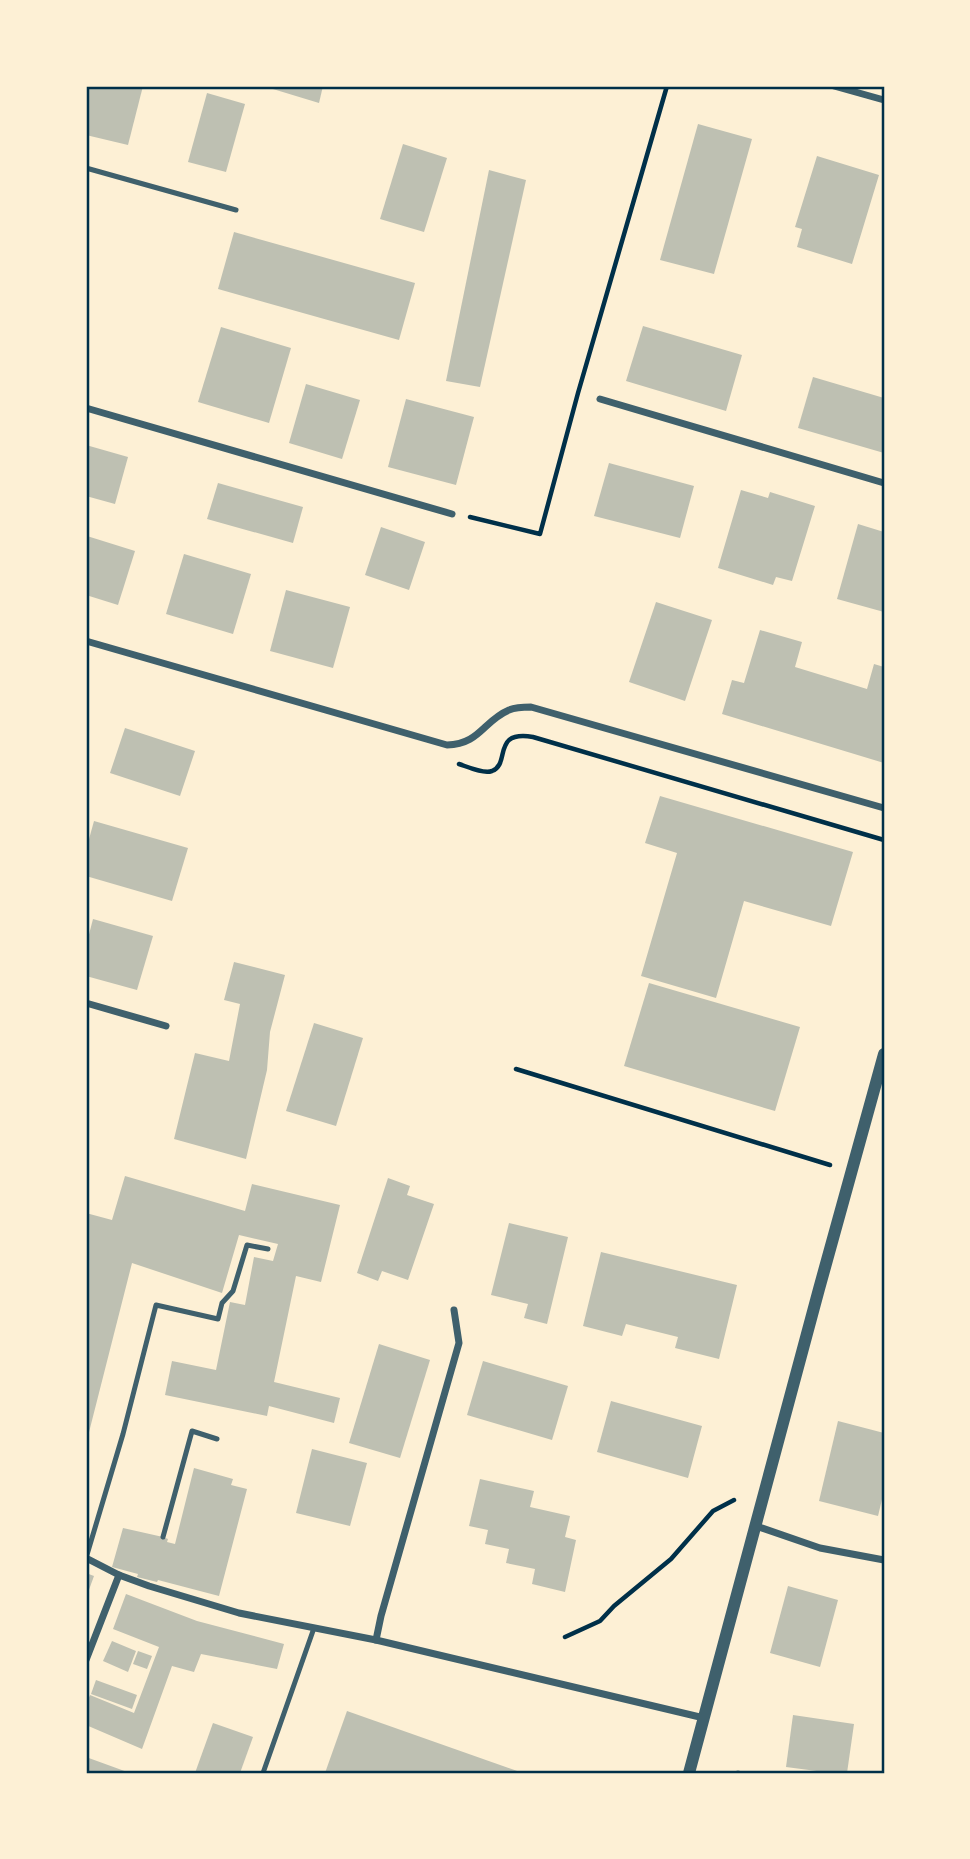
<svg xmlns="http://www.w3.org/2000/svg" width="970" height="1859" viewBox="0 0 970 1859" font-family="'Source Serif 4',serif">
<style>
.building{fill:#bec0b2}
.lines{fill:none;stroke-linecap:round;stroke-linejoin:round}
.path{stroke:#003049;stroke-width:4.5}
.service{stroke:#3f606c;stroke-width:5}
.minor{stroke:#3f606c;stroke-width:7}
.tertiary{stroke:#3f606c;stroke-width:12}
.neatline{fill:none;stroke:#003049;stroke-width:2.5}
</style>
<rect width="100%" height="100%" fill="#fdf0d5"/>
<g class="building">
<polygon points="86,86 143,86 128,145 86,135"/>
<polygon points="263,86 323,86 319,103"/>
<polygon points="207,93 245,104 226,172 188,162"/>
<polygon points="698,124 752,139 714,274 660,260"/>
<polygon points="403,144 447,158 424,232 380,219"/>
<polygon points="817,156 879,175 852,264 797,247 802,229 795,227"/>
<polygon points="489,170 526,180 480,387 446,381"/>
<polygon points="234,232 415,283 399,340 218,289"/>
<polygon points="643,326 742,355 726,411 626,381"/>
<polygon points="221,327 291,348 269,423 198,402"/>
<polygon points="813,377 884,398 884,453 798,428"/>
<polygon points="306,384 360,400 342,459 289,443"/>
<polygon points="406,399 474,417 456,485 388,467"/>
<polygon points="86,445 128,457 115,504 86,496"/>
<polygon points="609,463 694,486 680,538 594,516"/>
<polygon points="218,483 303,507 293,543 207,519"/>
<polygon points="741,490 768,498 770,492 815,506 792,581 776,577 773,585 718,568"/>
<polygon points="858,524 884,532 884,612 837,599"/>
<polygon points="381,527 425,542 409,590 365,575"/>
<polygon points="87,536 135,551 118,605 86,595 86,541"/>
<polygon points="184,554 251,574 233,634 166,614"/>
<polygon points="286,590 350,607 333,668 270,651"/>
<polygon points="656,602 712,620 685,701 629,682"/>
<polygon points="760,630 802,642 795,667 867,689 874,664 884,667 884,763 722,714 732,680 744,683"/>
<polygon points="125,728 195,751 180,796 110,773"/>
<polygon points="660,796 853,852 831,926 744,901 716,998 641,976 677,853 645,843"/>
<polygon points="94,821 188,848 172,901 86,876 86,850"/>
<polygon points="93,919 153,936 137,990 86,976 86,946"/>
<polygon points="234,962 285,975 270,1032 267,1070 246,1159 174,1139 195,1053 229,1061 240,1004 224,1000"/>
<polygon points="649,983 800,1027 775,1111 624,1066"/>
<polygon points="314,1023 363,1038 336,1126 286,1111"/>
<polygon points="125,1176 245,1211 252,1184 340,1205 321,1282 296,1276 274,1382 340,1398 334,1423 269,1406 267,1416 165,1395 172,1361 216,1370 230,1302 245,1305 254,1257 273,1261 278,1244 239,1235 222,1293 132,1263 86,1444 86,1213 112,1220"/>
<polygon points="388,1178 410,1186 407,1195 434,1204 408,1280 382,1271 378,1281 357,1273"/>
<polygon points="509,1223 568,1237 547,1324 524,1318 528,1304 491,1295"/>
<polygon points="601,1252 737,1285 719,1359 675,1348 678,1337 626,1324 622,1336 583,1326"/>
<polygon points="379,1344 430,1360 400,1458 349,1443"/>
<polygon points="483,1361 568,1386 552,1440 467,1415"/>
<polygon points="611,1401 702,1426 688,1478 597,1452"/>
<polygon points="838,1421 884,1433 884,1491 878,1516 819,1501"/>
<polygon points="312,1449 367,1463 350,1526 296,1513"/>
<polygon points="194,1468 233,1479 231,1485 247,1489 219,1596 158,1580 157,1582 137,1577 138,1574 112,1567 123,1528 163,1537 168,1539 167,1542 175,1544"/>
<polygon points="480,1479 534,1491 530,1507 570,1516 565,1537 576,1540 565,1592 532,1584 535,1569 506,1563 509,1549 485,1544 488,1530 469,1526"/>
<polygon points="86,1573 94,1576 86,1598"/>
<polygon points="788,1586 838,1600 820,1667 770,1653"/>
<polygon points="126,1594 197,1621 284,1644 277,1669 201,1654 194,1672 172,1666 142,1749 86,1725 86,1705 90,1695 134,1713 159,1647 113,1629"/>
<polygon points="112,1641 136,1651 128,1672 103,1661"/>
<polygon points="138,1651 152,1656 147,1669 133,1664"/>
<polygon points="96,1680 137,1695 132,1709 91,1694"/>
<polygon points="347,1711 523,1773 325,1773"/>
<polygon points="793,1715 854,1724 847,1773 832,1773 786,1767"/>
<polygon points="213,1723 253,1737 240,1773 195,1773"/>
<polygon points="86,1757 130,1773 86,1773"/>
</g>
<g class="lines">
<g class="path">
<polyline points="470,517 540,534 578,393 667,86"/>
<path d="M459,764c9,3 24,10 33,7 19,-7 -1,-41 41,-34l351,103"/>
<polyline points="516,1069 830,1165"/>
<polyline points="565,1637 600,1621 614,1606 671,1559 713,1511 734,1500"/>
<polyline points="737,1773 739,1773"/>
</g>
<g class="service">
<polyline points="86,168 236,210"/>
<polyline points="163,1537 192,1431 217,1439"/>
<polyline points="86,1558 123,1434 156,1305 218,1319 222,1303 233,1291 247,1245 268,1249"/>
<polyline points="263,1773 314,1628"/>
</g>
<g class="minor">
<polyline points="834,86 884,100"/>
<polyline points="600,399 884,483"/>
<polyline points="86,408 452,514"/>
<path d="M86,641l361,104c33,-1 36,-24 62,-35 7,-3 15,-3 22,-3l353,101"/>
<polyline points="86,1003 166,1026"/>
<polyline points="756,1526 820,1548 884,1560"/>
<polyline points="86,1558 119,1575 149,1586 239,1613 376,1640 704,1718"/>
<polyline points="376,1640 381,1616 459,1343 454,1310"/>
<polyline points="86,1660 119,1575"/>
</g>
<polyline class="tertiary" points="689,1773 819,1289 884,1054"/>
</g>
<rect width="970" height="1859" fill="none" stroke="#fdf0d5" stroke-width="175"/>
<rect x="88" y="88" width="795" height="1684" class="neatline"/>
</svg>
